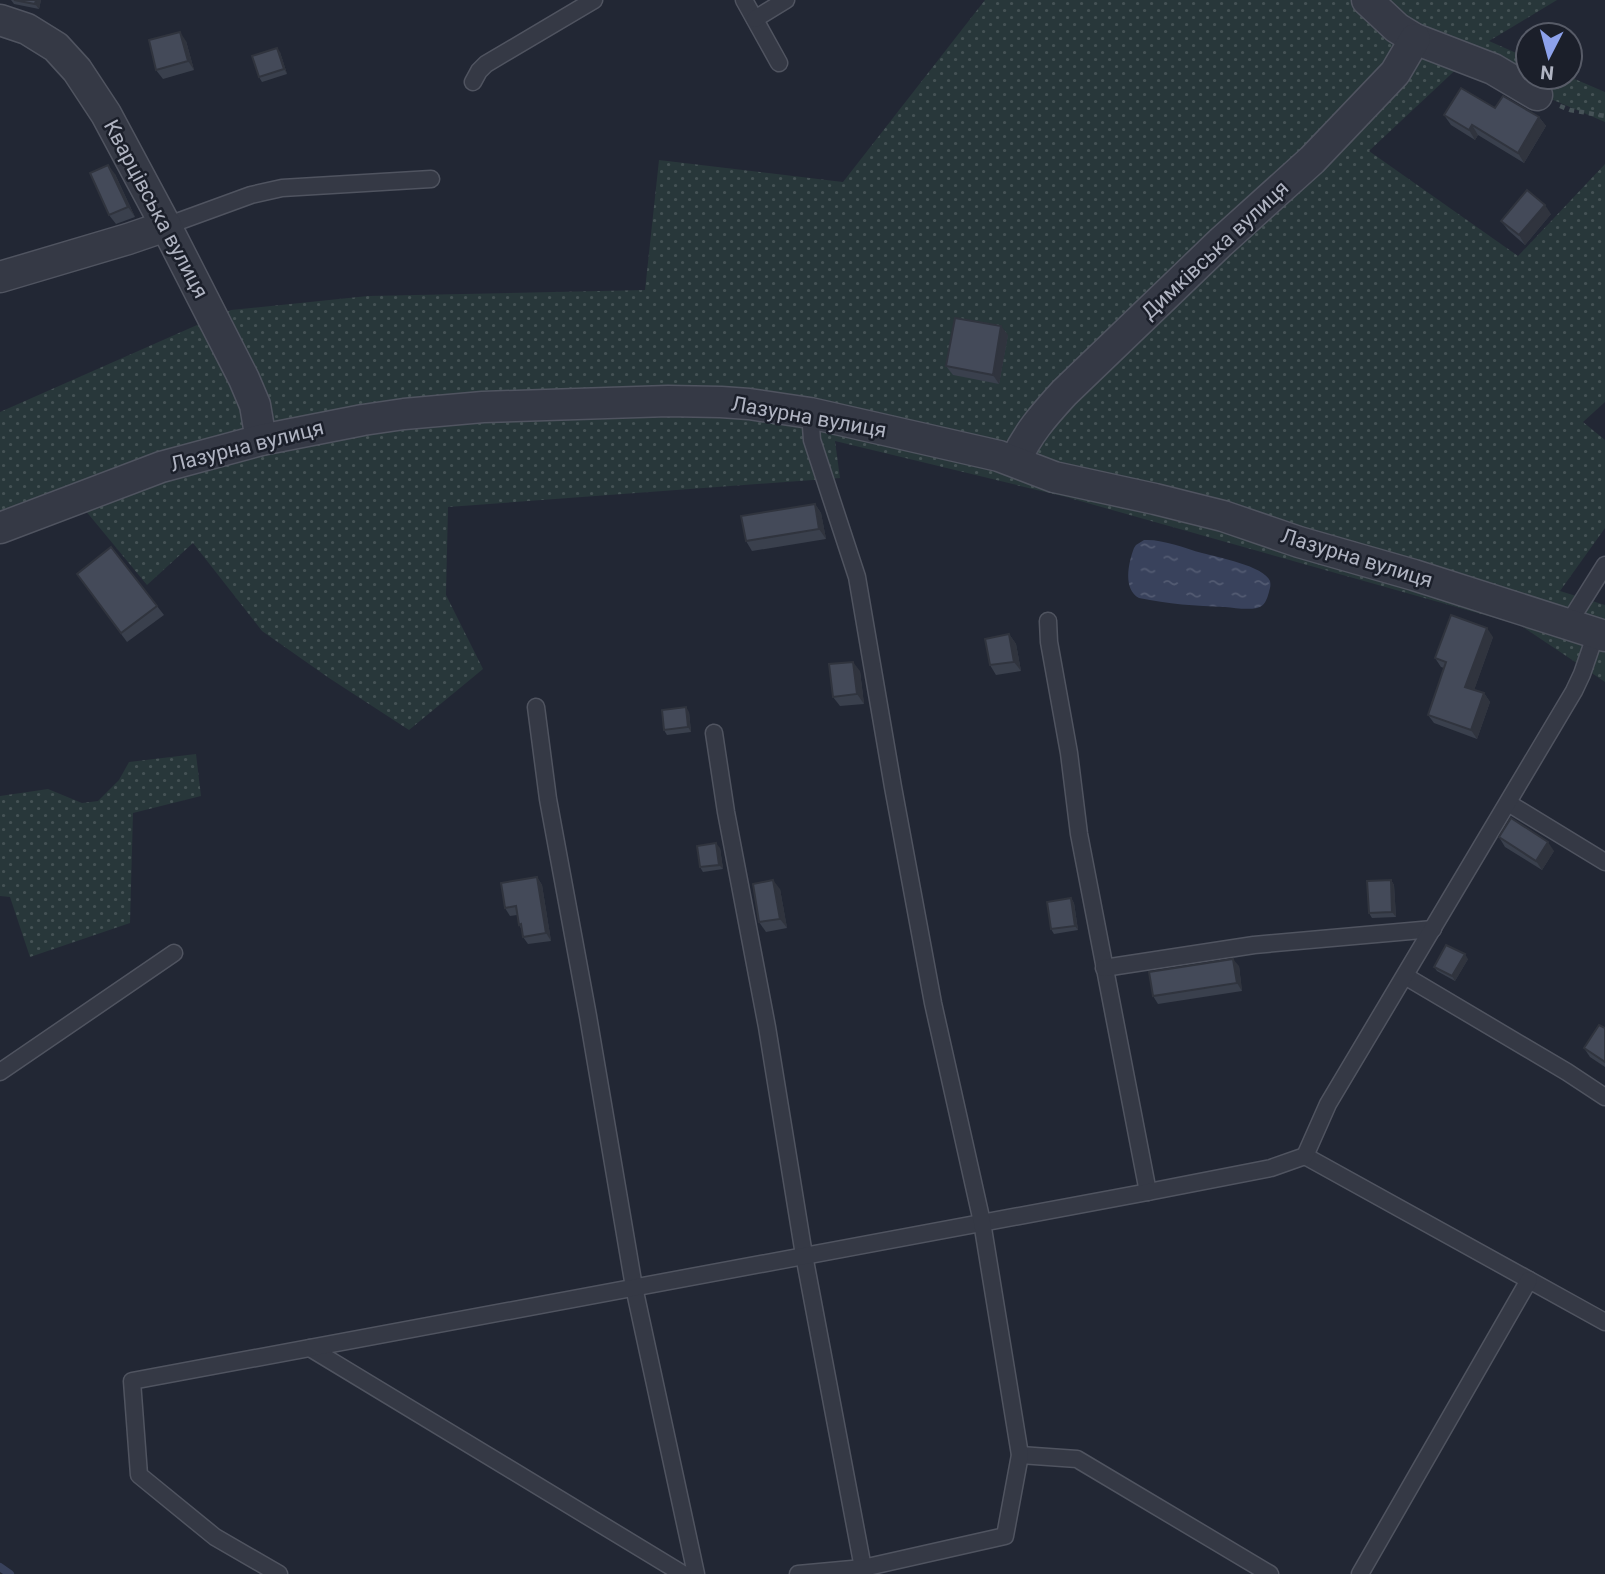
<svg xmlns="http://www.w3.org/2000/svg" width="1605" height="1574" viewBox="0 0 1605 1574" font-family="Roboto,sans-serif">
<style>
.grass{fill:url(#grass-dots)}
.water{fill:url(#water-ripples)}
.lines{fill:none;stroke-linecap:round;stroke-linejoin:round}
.stream{stroke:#39425c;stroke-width:8}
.service-casing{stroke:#505460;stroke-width:19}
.minor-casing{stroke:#505460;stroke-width:33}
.path{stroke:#465257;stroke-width:4.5;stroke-dasharray:5 5;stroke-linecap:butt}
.service{stroke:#353945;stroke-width:16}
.minor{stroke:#353945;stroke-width:30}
.wall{fill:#3a404d}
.shaded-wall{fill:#30343e}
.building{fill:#444a59;stroke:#30343e;stroke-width:2}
.labels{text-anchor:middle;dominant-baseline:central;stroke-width:5;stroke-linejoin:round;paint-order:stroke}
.street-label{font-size:21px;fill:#b0b4c2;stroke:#1b1f2a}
</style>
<defs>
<pattern id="grass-dots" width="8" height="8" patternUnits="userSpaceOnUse" patternTransform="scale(1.75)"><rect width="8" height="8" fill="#28373a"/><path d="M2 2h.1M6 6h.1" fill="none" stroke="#455255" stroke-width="1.8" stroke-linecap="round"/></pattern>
<pattern id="water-ripples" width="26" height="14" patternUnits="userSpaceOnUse" patternTransform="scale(1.75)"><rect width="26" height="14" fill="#39425c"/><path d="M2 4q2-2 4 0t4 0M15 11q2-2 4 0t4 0" fill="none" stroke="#535b72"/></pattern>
</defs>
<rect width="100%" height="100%" fill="#222734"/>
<g class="grass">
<polygon points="985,0 1557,0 1489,41 1528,58 1528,77 1570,77 1605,92 1605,122 1464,62 1369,151 1518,256 1605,164 1605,402 1583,422 1605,440 1605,528 1560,591 1605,605 1605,682 1520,625 1066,497 835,441 840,478 448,507 446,595 483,669 409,730 329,678 262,631 193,543 147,585 85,510 0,544 0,412 231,310 368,296 645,290 659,160 843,182"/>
<polygon points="196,754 201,796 133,813 130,923 30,957 10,897 0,896 0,796 48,789 82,803 98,801 119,780 129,762"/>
</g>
<path class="water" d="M1144,540c19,-1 40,8 58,13 15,4 62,13 68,28 1,5 0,7 -1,11 -2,7 -4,14 -12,16 -10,2 -22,0 -32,-1 -29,-1 -57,-3 -86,-9 -16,-9 -11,-34 -5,-50l2,-3z"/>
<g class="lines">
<polyline class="stream" points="0,1567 10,1574"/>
<defs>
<g id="service">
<polyline points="744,0 779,63"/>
<polyline points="755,19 786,0"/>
<polyline points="473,82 479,71 486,64 594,0"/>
<polyline points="166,226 251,195 282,188 431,179"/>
<polyline points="1048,621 1049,642 1069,753 1079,834 1148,1192"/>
<polyline points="1568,624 1605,565"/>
<polyline points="536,707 548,799 588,1016 634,1287 696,1574"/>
<polyline points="714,733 726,812 767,1027 804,1255 863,1568"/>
<polyline points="1508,803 1605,862"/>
<polyline points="1104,968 1254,945 1433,929"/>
<polyline points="1405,976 1567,1072 1605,1097"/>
<polyline points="0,1072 174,953"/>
<polyline points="1305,1156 1605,1322"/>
<polyline points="310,1348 683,1574"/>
<polyline points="1020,1455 1077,1459 1270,1574"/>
<polyline points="279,1574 215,1537 139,1475 132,1381 1148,1192 1271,1168 1305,1156 1328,1104 1574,691 1582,674 1596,633"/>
<polyline points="798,1574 863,1568 1005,1536 1020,1455 982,1222 933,1003 893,787 857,577 812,440 810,413"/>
<polyline points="1360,1574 1529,1280"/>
</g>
<g id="minor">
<polyline points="1367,0 1397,28 1415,39 1493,69 1537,95"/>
<polyline points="0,20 27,29 56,47 77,70 106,114 166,226 244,379 255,405 261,440"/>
<polyline points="0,277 128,239 166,226"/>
<path d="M1015,461c13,-28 28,-45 49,-68l156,-150 92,-83 83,-87 20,-34"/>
<polyline points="0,528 161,467 261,440 363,420 404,414 483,407 668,401 721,402 749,404 810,413 999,456 1054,477 1155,499 1223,516 1299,542 1414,575 1605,636"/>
</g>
</defs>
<use href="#service" class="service-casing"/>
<use href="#minor" class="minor-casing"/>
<polyline class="path" points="1560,106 1570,110 1605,116"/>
<use href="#service" class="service"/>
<use href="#minor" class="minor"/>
</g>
<g class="wall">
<polygon points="11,0 41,0 39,9 14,4"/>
<polygon points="186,41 194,70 163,79 156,70"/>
<polygon points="280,52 287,74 262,82 259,77"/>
<polygon points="1495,108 1539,117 1546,126 1524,163 1478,135 1475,140 1451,125 1444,115"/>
<polygon points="115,174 135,217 116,224 109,215"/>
<polygon points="1551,214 1525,245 1508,230 1501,221"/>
<polygon points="1008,335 999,384 953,375 946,366"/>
<polygon points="815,504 821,513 826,539 752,551 746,541"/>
<polygon points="77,574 157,606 164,615 127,642"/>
<polygon points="1009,634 1016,644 1021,671 996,675 990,665"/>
<polygon points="1493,637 1474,690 1484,693 1490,702 1477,739 1434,723 1428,715 1444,668 1441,667 1435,658"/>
<polygon points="860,671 864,704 840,706 833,697"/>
<polygon points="689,712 691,732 667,735 664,730"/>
<polygon points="1499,837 1554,851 1542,870 1505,847"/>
<polygon points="720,848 723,869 703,872 700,867"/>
<polygon points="537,877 542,885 551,941 528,944 523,937 522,930 519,925 517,915 510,916 505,908"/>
<polygon points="1391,880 1394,885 1396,917 1372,918 1369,913"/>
<polygon points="780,889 787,928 766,932 759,922"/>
<polygon points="1071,898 1074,903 1078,930 1054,934 1051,929"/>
<polygon points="1468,959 1455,981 1437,971 1434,967"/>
<polygon points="1239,966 1242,991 1158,1004 1153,996"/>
<polygon points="1605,1028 1605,1067 1590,1057 1584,1048"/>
</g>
<g class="shaded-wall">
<polygon points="36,0 41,0 39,9 35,4"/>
<polygon points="180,32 186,41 194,70 188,61"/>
<polygon points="277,48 280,52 287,74 284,69"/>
<polygon points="1539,117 1546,126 1524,163 1518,153"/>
<polygon points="1472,125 1478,135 1475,140 1469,130"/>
<polygon points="108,165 115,174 135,217 128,207"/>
<polygon points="1545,205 1551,214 1525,245 1519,235"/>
<polygon points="1001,326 1008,335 999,384 993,375"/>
<polygon points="815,504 821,513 826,539 819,529"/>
<polygon points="1487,628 1493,637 1472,696 1465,687"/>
<polygon points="1009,634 1016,644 1021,671 1014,662"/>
<polygon points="853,662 860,671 864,704 857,694"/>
<polygon points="1484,693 1490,702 1477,739 1471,730"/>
<polygon points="686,707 689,712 691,732 688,727"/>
<polygon points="1548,842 1554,851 1542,870 1536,861"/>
<polygon points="716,843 720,848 723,869 719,865"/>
<polygon points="537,877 542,885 551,941 546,933"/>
<polygon points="773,880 780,889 787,928 780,919"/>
<polygon points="1391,880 1394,885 1396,917 1392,912"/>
<polygon points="1071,898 1074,903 1078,930 1075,926"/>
<polygon points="1465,954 1468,959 1455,981 1452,976"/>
<polygon points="1233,959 1239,966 1242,991 1237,983"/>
</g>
<g class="building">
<polygon points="14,0 36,0 35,4"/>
<polygon points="180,32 188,61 156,70 149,40"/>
<polygon points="277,48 284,69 259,77 252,56"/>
<polygon points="1461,88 1495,108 1503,96 1539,117 1518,153 1472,125 1469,130 1444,115"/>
<polygon points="108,165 128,207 109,215 90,173"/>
<polygon points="1527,190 1545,205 1519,235 1501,221"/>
<polygon points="955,318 1001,326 993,375 946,366"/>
<polygon points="815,504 819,529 746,541 741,516"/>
<polygon points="111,547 157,606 121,633 77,574"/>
<polygon points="1451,615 1487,628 1465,687 1484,693 1471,730 1428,715 1446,662 1435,658"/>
<polygon points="1009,634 1014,662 990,665 985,639"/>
<polygon points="853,662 857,694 833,697 829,664"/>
<polygon points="686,707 688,727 664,730 662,710"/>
<polygon points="1511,818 1548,842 1536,861 1499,837"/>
<polygon points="716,843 719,865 700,867 697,846"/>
<polygon points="537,877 546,933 523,937 521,924 519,925 516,906 505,908 501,883"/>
<polygon points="773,880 780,919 759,922 753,884"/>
<polygon points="1391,880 1392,912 1369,913 1367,881"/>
<polygon points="1071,898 1075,926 1051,929 1047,902"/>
<polygon points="1446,945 1465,954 1452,976 1434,967"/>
<polygon points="1233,959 1237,983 1153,996 1149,972"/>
<polygon points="1599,1025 1605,1028 1605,1062 1584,1048"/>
</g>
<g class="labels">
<g class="street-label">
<text transform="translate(156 209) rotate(62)">Кварцівська вулиця</text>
<text transform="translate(1215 250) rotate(-43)">Димківська вулиця</text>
<text transform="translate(809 417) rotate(10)">Лазурна вулиця</text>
<text transform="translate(247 446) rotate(-14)">Лазурна вулиця</text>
<text transform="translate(1357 558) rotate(17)">Лазурна вулиця</text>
</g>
</g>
<g transform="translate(1549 56) rotate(186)"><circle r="33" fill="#1b1f2a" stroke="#575b67" stroke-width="2"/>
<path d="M0-5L12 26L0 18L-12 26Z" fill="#8ca1eb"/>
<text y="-10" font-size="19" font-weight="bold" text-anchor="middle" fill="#b0b4c2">N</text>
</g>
</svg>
